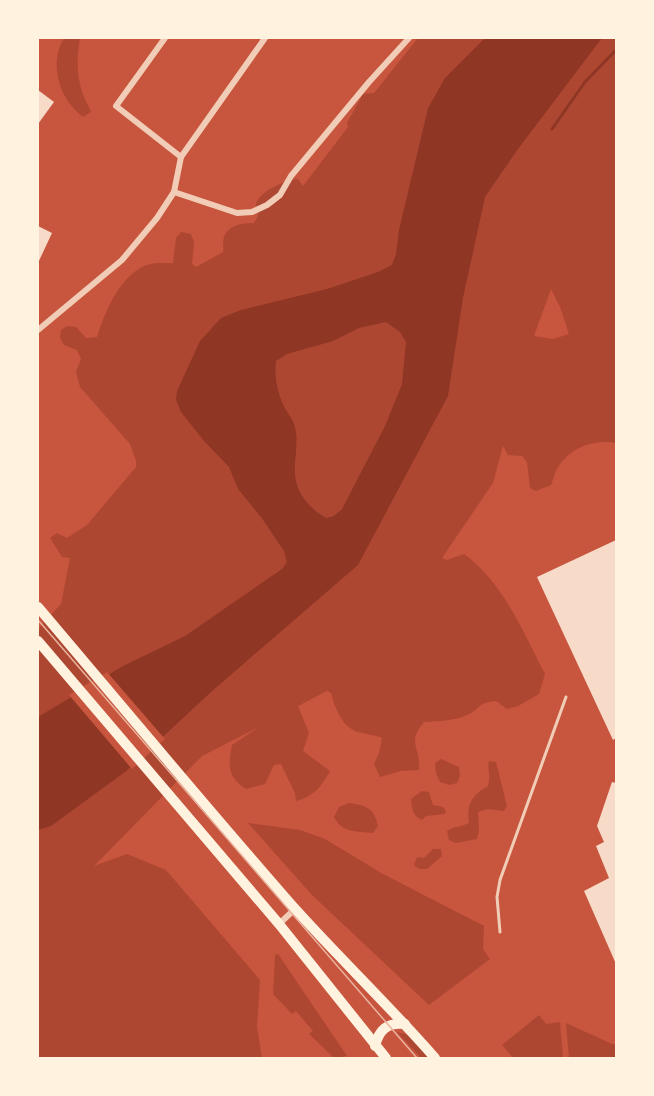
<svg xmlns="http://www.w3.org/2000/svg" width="654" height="1096" viewBox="0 0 654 1096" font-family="'PT Sans Narrow',sans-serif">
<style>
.green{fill:#ae4732;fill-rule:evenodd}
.water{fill:#8f3625;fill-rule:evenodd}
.pier{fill:#c8553d}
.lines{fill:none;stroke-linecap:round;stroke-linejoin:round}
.stream{stroke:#8f3625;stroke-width:3}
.building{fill:#f7dbc8}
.service{stroke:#f1ccb7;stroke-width:3}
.minor{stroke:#f1ccb7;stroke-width:6}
.primary{stroke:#fff3e0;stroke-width:10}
.tram{stroke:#e9b49f;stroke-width:1.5}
</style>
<rect width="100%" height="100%" fill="#c8553d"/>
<g class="green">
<path d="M64,38h16c-3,20 -4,37 3,56 2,7 6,12 8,18l-8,5c-23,-17 -35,-53 -19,-79z"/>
<path d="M418,38h198v405c-22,-4 -45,4 -58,24 -3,5 -5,13 -7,18l-15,6 -6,-3 -3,-26 -5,-6 -14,-1 -5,-9 -10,37 -51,75 5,2 17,-6c39,28 59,78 81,120l-6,20 -21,12 -11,3 -11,-8c-21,2 -14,8 -29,14 -13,6 -29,6 -43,7 -18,22 -3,24 -5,48l-18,1 -21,6 -6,-13 5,-11 3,-15c-8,-3 -16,-4 -24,-6 -16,-5 -23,-24 -27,-39l-4,-2 -29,15 11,27 -6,18 27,20c-8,15 -17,26 -34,30l-1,-8 -14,-29 -7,1 -9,19 -19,5c-19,-12 -18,-24 -14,-44l27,-18 -57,29 -108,110 33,-12 39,16 94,110 -3,47 5,31h-224v-429l23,-25 9,-46 -8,-1 -12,-19 7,-5 10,5 20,-13 49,-58v-6l-6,-17 -50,-57 -4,-15 5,-13 -4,-9 -13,-5 -4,-7 1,-8 6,-4 9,1 10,11 11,-1c8,-25 21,-58 47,-71 8,-4 20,-3 29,-3l3,-25 5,-6 10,2 3,8 -2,22 4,3 27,-15c1,-5 -1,-10 1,-15 4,-12 19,-14 30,-14l4,-7c0,-4 -2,-7 -2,-11 1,-13 31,-26 42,-26l5,7 45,-59 -1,-4 16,-29 11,-1zM551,289l9,18 9,27 -16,5 -19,-3z"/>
<polygon points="441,759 459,767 460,776 457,783 449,785 440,782 436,773 435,763"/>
<path d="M489,761l7,1 11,44 -3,5 -17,-2 -9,3 1,19 -2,8 -21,4 -7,-3 -2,-9c7,-5 14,-4 22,-8 -3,-19 3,-28 19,-37 3,-11 -1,-17 1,-25z"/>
<path d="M422,791l7,1 4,13 10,2 3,4 -1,3 -19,2 -4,4c-10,-4 -10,-12 -11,-21z"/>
<path d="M349,803c17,3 25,4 29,23l-5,7c-17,-2 -31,0 -39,-16l5,-10z"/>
<polygon points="248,823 300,830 325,839 383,874 484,926 483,949 490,959 429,1005 312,895"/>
<polygon points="433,849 441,849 442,856 427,869 419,869 414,865 417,857 424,858"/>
<polygon points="278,954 347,1056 334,1058 309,1034 313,1031 296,1011 292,1014 273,994 275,955"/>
<polygon points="539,1015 546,1024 560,1022 563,1058 513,1058 502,1045"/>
<polygon points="566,1023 612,1044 616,1044 616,1058 569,1058"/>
<polygon points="397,1032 408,1035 430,1058 421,1058"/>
</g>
<path class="water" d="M485,38h117l-84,111 -33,48 -22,101 -15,98 -90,169 -147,127 -86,80 -74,54 -13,4v-113l85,-51 62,-30 97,-67 5,-7 -3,-11 -23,-34 -23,-28 -9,-22 -25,-26 -23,-29 -5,-12 1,-9 23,-50 21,-23 20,-8 86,-21 51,-17 14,-7 4,-11 3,-24 29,-122 17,-30zM386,322l14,10 6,10 -4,42 -17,42 -43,83 -8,7 -8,2c-16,-9 -30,-25 -31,-44 -1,-16 4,-32 0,-47 -1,-6 -6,-12 -9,-17 -8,-14 -12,-33 -10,-49l11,-7 46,-13 26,-13z"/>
<polygon class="pier" points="107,672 165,739 132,769 69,695"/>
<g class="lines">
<polyline class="stream" points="552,129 585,82 616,50"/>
</g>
<g class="building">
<polygon points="38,90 54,102 38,124"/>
<polygon points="38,226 52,233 38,263"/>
<polygon points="616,540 616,738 613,740 537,577"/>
<polygon points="612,782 616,783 616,964 584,891 609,878 596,846 604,842 597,826"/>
</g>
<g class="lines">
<polyline class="service" points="500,932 497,897 500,880 566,697"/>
<g class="minor">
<polyline points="165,38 116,106 181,157"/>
<polyline points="174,192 237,213 252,212 267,205 280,195 291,176 369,82 409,38"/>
<polyline points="38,330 122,260 157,218 174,192 181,157 265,38"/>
<polyline points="279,924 295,909"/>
</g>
<g class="primary">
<path d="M38,607c83,98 166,198 251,295 47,53 99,102 146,156"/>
<polyline points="38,641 279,924 386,1058"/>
<path d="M375,1046c4,-16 12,-24 30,-22"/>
</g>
<polyline class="tram" points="38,620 417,1058"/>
</g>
<rect width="654" height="1096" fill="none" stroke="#fff3e0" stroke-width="78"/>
</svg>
